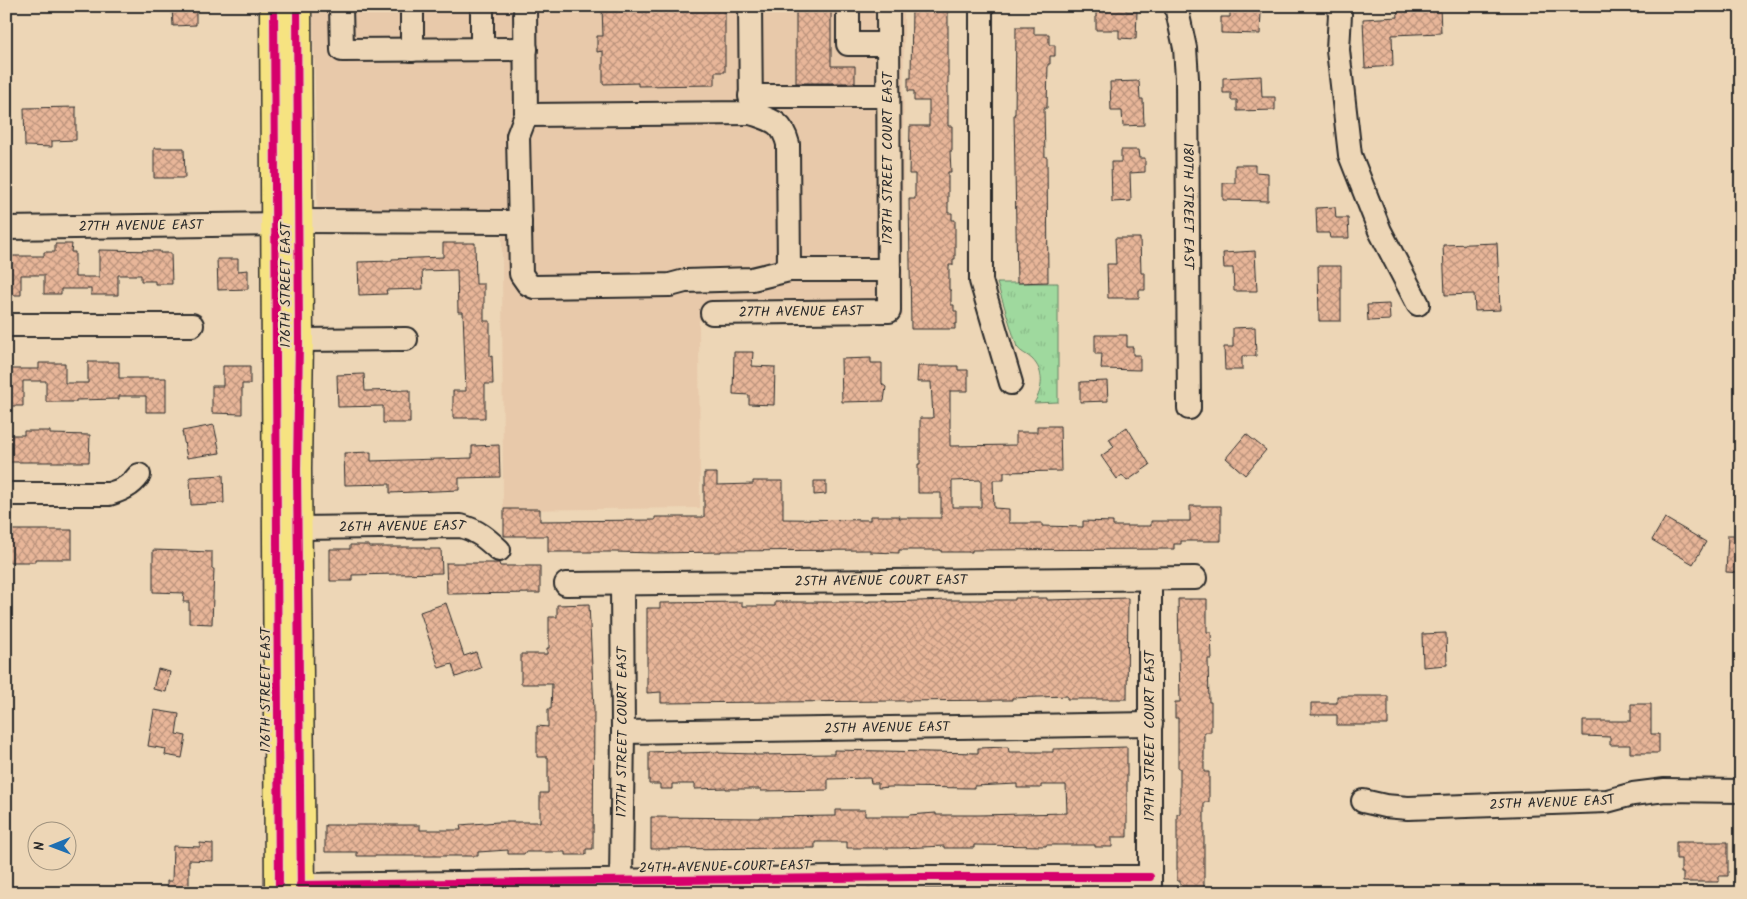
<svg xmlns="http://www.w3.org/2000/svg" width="1747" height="899" font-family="Kalam,sans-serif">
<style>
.built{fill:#e8c9aa}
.park{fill:url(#park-tufts);stroke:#658264}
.building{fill:url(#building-cross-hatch);stroke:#2b2b2b;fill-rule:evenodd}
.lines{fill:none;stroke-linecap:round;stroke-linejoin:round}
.minor-casing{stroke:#2b2b2b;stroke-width:26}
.major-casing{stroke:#2b2b2b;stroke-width:31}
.minor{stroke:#edd6b6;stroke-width:22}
.major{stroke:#f6e381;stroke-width:28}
.cycleway-casing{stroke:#edd6b6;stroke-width:11}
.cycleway{stroke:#d6006c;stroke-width:8}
.labels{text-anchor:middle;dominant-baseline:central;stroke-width:4.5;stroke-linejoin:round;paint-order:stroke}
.street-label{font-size:14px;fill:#2b2b2b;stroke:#edd6b6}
</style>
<defs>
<pattern id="park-tufts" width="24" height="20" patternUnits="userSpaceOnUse" patternTransform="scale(1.25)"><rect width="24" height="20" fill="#9fd99e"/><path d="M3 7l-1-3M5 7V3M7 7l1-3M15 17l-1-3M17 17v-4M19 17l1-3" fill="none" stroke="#89ba88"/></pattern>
<pattern id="building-cross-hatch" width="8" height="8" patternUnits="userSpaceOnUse" patternTransform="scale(1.25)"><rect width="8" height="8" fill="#e8b699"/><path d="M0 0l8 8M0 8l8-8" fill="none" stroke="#bc947d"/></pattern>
</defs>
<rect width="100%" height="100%" fill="#edd6b6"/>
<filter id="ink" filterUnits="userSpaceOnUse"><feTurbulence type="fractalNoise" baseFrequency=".02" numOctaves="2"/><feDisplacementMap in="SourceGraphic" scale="10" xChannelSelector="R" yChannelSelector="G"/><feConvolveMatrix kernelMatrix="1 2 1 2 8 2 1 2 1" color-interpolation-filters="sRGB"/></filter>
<g filter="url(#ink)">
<path class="built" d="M313,6h591l-1,311 -204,3 1,188 -197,2 -1,-277 -184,-1z"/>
<path class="park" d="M997,283h61v119l-24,1c9,-14 11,-31 -2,-44 -5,-5 -11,-6 -15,-12z"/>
<g class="building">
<path d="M172,6h24v19l-23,1z"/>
<path d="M602,6l123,1v65h-10v13l-77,1v-3l-35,1v-33l-6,1v-16h6z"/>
<path d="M796,6h35v60h24v17h-59z"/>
<path d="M912,6h36v120h4v25h-2l1,21h-3v41h4v7h3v39h-2v6h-4v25h2v15h3v6h3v13h-2v5h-44l-2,-130h6v-25h-6l1,-48h19v-25h-15v-10h-6v-13h3z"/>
<path d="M1096,6h30v5h11l-1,28 -17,-1v-8h-23z"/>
<path d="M1230,6h24v5l7,1 -1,22 -39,-1v-16h9z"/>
<path d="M1397,6h43l1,27 -49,2 1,31 -28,2 -2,-49 35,-2z"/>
<path d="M1016,27h18v7h15v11h6v11h-5v8h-2l-1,44h-3l1,49h2l1,125 -31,1 -3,-169h1z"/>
<path d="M1261,76l1,21h13v13l-38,1v-11h-6v-7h-8v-15z"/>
<path d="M1139,81l1,18h3l1,26 -21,1 -1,-15h-11l-1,-29z"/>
<path d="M76,107v33l-24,1v6l-27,-1 -1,-38z"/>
<path d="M154,148h30l1,30h-31z"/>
<path d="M1121,150h17l1,8h6v14l-15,1 1,28 -19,1 -1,-40h10z"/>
<path d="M1235,165h20v7l13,1v28l-45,-1v-17h12z"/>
<path d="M1335,207l1,11h12l1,20h-19l-1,-5h-12l-1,-25z"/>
<path d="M1115,238h25l1,35h4v17h-6v8h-31l-1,-34h9z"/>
<path d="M443,243h32l1,41h8v37h6v36l2,-1 1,28h-8v34h-32v-27h13l-3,-79h-5l-1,-42 -35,1 1,18 -37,1 1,4 -28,1 -1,-33 34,-1v-2l51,-2z"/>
<path d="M1497,243l3,67 -25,1 -1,-17 -29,1 -2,-50z"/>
<path d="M55,244h17l-1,8h4v25h24v-27l61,1v2h11l1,31h-17v-3h-14v-6h-23v20h-27v-6h-30v5h-17v-19h-23v20h-15v-39h38v-4h11z"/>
<path d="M1255,251l2,40h-23l-1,-23h-9l-1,-15z"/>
<path d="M217,259h21v12l10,-1v19l-30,1z"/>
<path d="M1318,266h23v55h-22z"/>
<path d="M1389,304l1,16 -22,1 -1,-16z"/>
<path d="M1255,327l1,29h-14v14h-17l-1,-23h9v-19z"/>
<path d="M1095,335h32v12h6v8h7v15l-39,-1 1,-15h-7z"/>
<path d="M734,352h19l-1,14 23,1 -1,38 -25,-1v-9l-16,-1z"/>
<path d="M871,358v5h11v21l4,3 -2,14 -42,1 -1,-43z"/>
<path d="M88,362h31v16h47v34h-20v-16h-27v3l-43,1v2h-30v-21h-23v25h-17v-37h33v-6h26v20h23z"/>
<path d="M223,366h27v18h-8v30l-30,-1v-27h11z"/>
<path d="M918,366h40v4h10v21h-18v55l66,-1v-13h21v-6h23l1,45 -57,1v8h-11l1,28 15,1v14h33v3l41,1v-6l30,1v4h38v-5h39v-15h31v35h-40v3h-7v5l-202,1v2h-31v-2h-42v3l-29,-1v-2l-149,1v1l-66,1 -40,-1h-67v-16h-44v-27h36v12l115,-1v-3h49v-44h13v12l36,-1v-3h30v38l87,1v-4h30l-1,2h42v-25h-23v-29h2v-46h13l-2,-36h-14zM981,480v27h-29v-26z"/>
<path d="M364,374l1,17 45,-1v33h-27v-17l-45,1 -1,-32z"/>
<path d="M1107,381l1,20 -28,1v-20z"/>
<path d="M214,425l6,28 -33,5 -5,-27z"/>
<path d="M1127,427l23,38 -23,16 -5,-6 -5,4 -16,-23 13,-9 -5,-8z"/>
<path d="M24,431h26v3l40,1 -1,27h-83v-27h18z"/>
<path d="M1246,434l20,16 -21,25 -19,-17z"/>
<path d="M499,445l1,32 -41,1v12l-69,3v-9l-45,1 -1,-32 27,-1v9l101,-3v-12z"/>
<path d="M223,475l1,28 -33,2 -1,-28z"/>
<path d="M814,481h12v13l-12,1z"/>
<path d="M1665,518l41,24 -13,22 -41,-24z"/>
<path d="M7,530h65v29h-37v3h-28z"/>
<path d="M1728,535h13v38l-15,-1z"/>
<path d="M350,545h19v2h55v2h17l1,24 -90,2v6h-22v-32h20z"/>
<path d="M153,550l59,2v17h2l-2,55 -23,-1v-21h-6l1,-9 -31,-1z"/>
<path d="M446,563h53l1,3h40v27l-93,1z"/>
<path d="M1015,598h32v2l81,-2 -1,101h-60v-3l-55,2v2l-351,3v-11l-14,1v-85h13v-5l82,-1v4h33v-4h94v-1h18v1l61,-2h67z"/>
<path d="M1178,599h29v33h4l1,27h-4l1,43h2v30h-7v40h5v30h-5v91h-24v-12h-3v-67h3v-46h-2v-50h-3v-16h5z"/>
<path d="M446,603l18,53 12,-4 5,16 -25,9 -4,-13 -13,4 -19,-56z"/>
<path d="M589,604l5,105 -1,140h-7v6h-21v-3h-40v2h-17v-4l-30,2v4h-121v-4h-32v-27h95v5h41l-1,-5 38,-3h42v-29h8v-36h-11v-31l11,1v-18h3l1,-25h-31v-30h26v-6h2v-31h8v-12z"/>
<path d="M1446,633l1,32 -24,2 -1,-33z"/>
<path d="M158,669l12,3 -4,20 -13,-3z"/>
<path d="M1337,696h51v29h-51v-10h-26v-12h26z"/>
<path d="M1631,704h20v30h8v19h-29v-8h-20v-8l-27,-1v-15h48z"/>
<path d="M154,710l25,4 -3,20 10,2 -4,22 -17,-3 1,-6 -18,-3z"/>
<path d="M1008,747l1,5h44v-3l74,-2v90h-15v10h-17v-2h-49v1l-72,-1v3h-30v-2l-43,2h-54v-6h-32v6l-164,1v-32l109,1v-1l76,-1v-6h29v6h44v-1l27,-2v2h43l88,-2 -1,-28h-25v3h-24v-4l-43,2v2l-84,-1 -12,1v-5h-7l-1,-5 -42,1v11l-67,1v-2h-35v-1l-31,1v-5h-23v5h-12v-5h-11v-32l31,-1v2l39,-1v1l36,1v1l79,-1v-4l144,3v-5z"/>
<path d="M1676,842h52v34h-9v6h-36v-9h-2v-14h-5z"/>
<path d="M200,843l13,1v17l-24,-1v33h-22v-12h5l1,-35 27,1z"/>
</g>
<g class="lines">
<defs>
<g id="minor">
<path d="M341,6l1,44 184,-1"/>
<path d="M412,6v44"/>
<path d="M482,6v43"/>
<path d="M525,6l1,109 -8,21 3,138 7,10 6,3 136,-2 15,-4 67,-2 37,-9h100"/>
<path d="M848,6v38h40"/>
<path d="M981,6v275l30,102"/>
<path id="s1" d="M1176,6l9,42 2,30 2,330"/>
<path d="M1338,6l2,8 -2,36 12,105 30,76 38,73"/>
<path d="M750,96h138"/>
<path d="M751,113c20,7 31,8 37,31l1,126"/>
<path d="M526,115l225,-2 -1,-107"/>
<path d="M299,221l221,1"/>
<path id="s2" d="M6,228l270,-4"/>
<path id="s3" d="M712,313l177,-2 -1,-305"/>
<path d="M6,325h186"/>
<path d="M299,340l107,-1"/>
<path d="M6,494h103c13,-4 22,-8 30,-19"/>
<path id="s4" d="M297,528l164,-2c16,4 26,13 38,24"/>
<path id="s5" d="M566,584l629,-6"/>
<path id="s6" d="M623,732l528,-8"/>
<path id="s7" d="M1363,801l22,5 23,2 199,-7 26,-7 32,-4 76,1"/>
<path id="s8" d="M621,880l2,-148 -1,-148"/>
<path d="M300,885l611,-8h239"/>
<path d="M1150,892v-313"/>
</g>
<g id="major">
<path d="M274,6l5,887"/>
<path d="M297,6l2,334 -2,129 4,424"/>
</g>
</defs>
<use href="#minor" class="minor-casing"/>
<use href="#major" class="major-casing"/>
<use href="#minor" class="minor"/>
<use href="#major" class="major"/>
<defs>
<g id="cycleway">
<path d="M274,6l5,887"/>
<path d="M297,6l2,334 -2,129 4,424"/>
<path d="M300,885l611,-8h239"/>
</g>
</defs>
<use href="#cycleway" class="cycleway-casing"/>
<use href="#cycleway" class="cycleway"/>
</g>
</g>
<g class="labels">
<g class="street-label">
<text transform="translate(888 158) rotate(-90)">178TH STREET COURT EAST</text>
<text stroke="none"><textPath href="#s1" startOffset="201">180TH STREET EAST</textPath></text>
<text stroke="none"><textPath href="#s2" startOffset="135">27TH AVENUE EAST</textPath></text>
<text transform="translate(286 285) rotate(-90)">176TH STREET EAST</text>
<text stroke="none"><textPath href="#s3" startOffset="89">27TH AVENUE EAST</textPath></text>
<text stroke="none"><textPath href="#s4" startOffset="105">26TH AVENUE EAST</textPath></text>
<text stroke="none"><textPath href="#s5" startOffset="315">25TH AVENUE COURT EAST</textPath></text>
<text transform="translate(266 690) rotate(-90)">176TH STREET EAST</text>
<text stroke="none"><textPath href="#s6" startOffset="264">25TH AVENUE EAST</textPath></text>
<text stroke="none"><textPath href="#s8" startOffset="148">177TH STREET COURT EAST</textPath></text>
<text transform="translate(1150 736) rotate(-90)">179TH STREET COURT EAST</text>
<text stroke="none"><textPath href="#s7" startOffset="190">25TH AVENUE EAST</textPath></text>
<text transform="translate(725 867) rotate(-1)">24TH AVENUE COURT EAST</text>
</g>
</g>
<rect width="1747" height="899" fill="none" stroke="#edd6b6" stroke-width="25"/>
<rect x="12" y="12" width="1722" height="874" fill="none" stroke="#2b2b2b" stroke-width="2" filter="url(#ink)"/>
<g transform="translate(52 846) rotate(269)"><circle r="24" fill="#edd6b6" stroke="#9f927e"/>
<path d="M0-4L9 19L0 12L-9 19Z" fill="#1f6fb2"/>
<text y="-8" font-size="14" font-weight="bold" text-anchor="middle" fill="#2b2b2b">N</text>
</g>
</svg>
